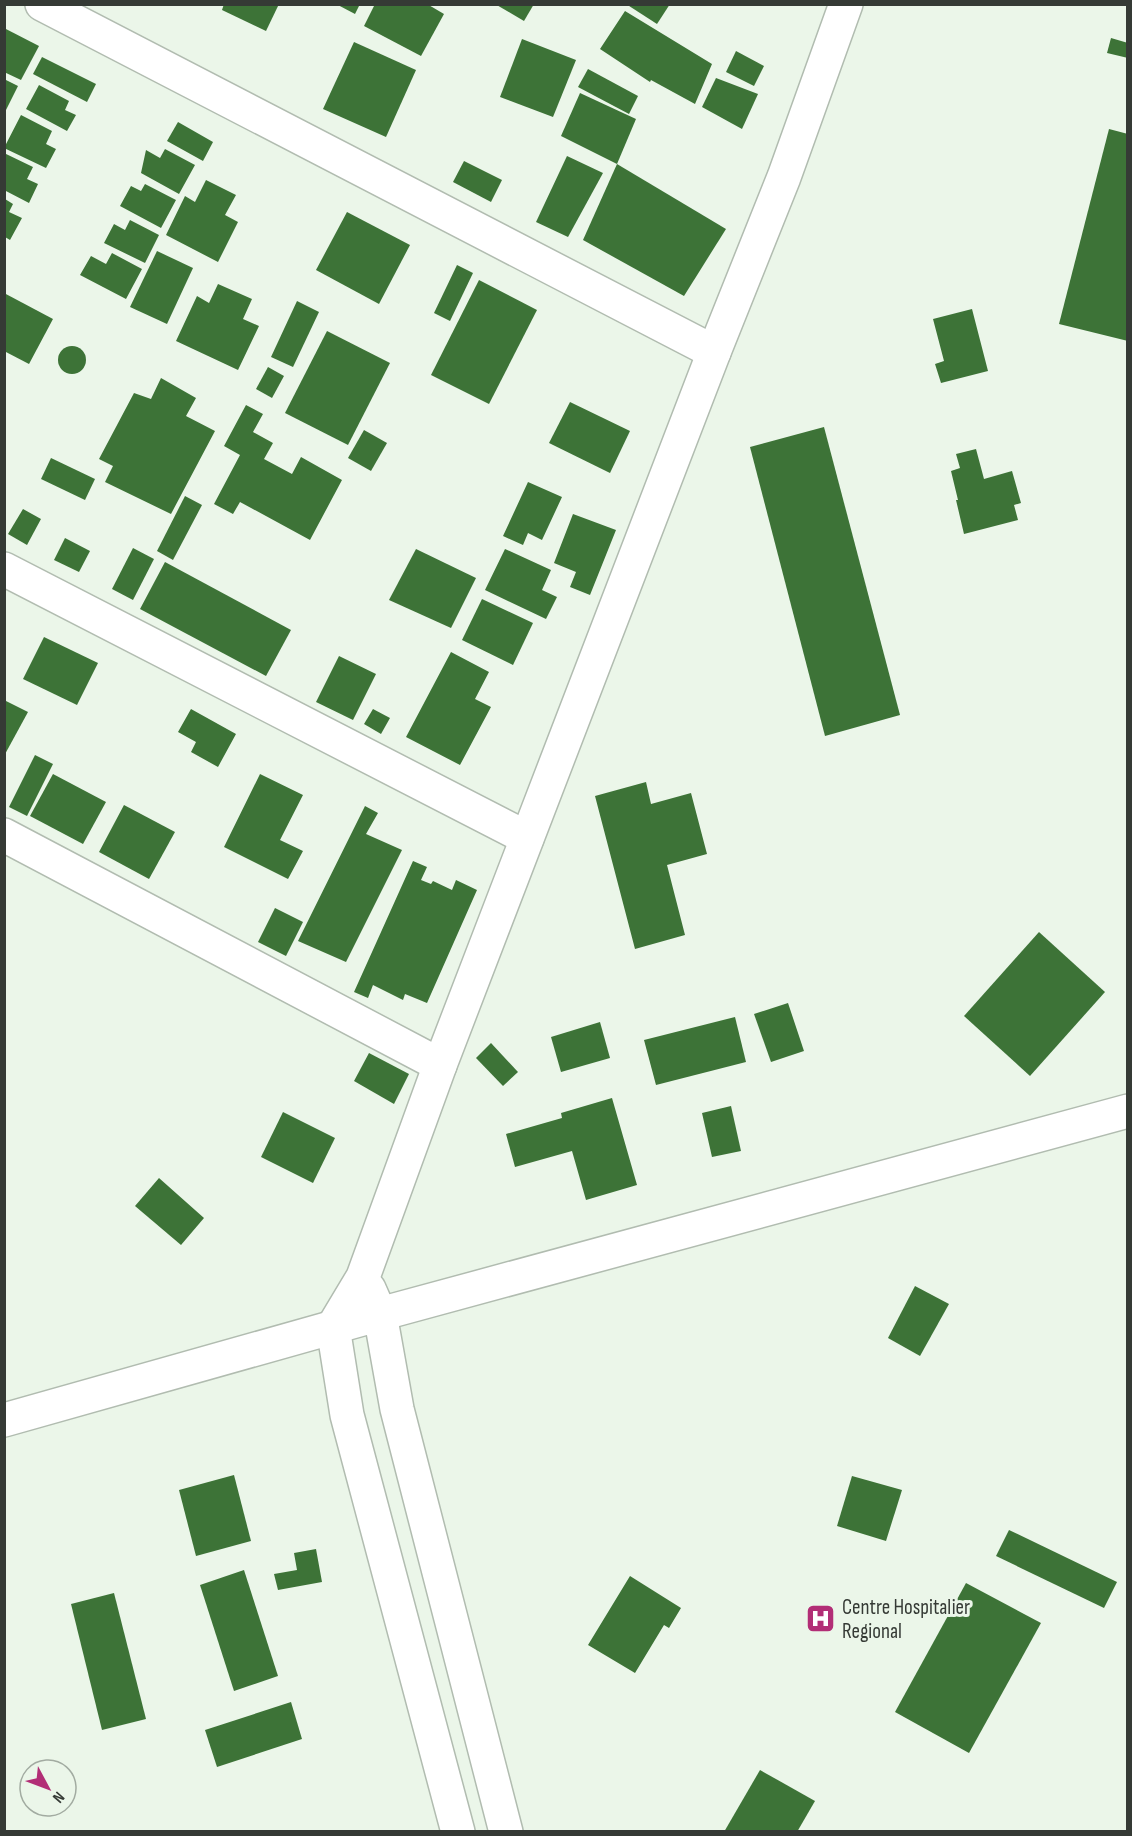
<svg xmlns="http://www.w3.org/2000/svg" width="1132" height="1836" font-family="'Sofia Sans Condensed',sans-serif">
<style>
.building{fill:#3d7337}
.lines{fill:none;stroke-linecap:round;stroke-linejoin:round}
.minor-casing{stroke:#b1bcb0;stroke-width:36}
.tertiary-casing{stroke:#b1bcb0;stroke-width:36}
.minor{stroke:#fff;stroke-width:33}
.tertiary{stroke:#fff;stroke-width:33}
.labels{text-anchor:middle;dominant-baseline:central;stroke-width:6;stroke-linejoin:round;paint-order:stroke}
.poi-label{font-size:21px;fill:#353a35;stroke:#ebf6e9;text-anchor:start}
</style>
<rect width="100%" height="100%" fill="#ebf6e9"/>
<g class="building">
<path d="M224,4h55l-13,27 -44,-21z"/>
<path d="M336,4h24l-5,10z"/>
<path d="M375,4h52l17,10 -23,42 -57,-30z"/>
<path d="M495,4h39l-10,17z"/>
<path d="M626,4h44l-13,20z"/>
<path d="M625,11l87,53 -17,40 -44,-24 -1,2 -50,-33z"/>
<path d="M4,28l35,18 -18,34 -17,-8z"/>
<path d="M1111,38l17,5v15l-21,-5z"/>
<path d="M522,39l54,21 -23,57 -53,-20z"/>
<path d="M354,42l62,28 -30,67 -63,-28z"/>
<path d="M736,51l28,15 -10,20 -28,-14z"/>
<path d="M42,57l54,27 -9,18 -54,-28z"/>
<path d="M588,69l50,27 -9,18 -51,-27z"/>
<path d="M716,78l42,16 -16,35 -40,-22z"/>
<path d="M4,79l14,7 -14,28z"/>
<path d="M39,85l30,16 -4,9 11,5 -9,16 -41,-22z"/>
<path d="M580,93l56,26 -19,45 -56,-28z"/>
<path d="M21,115l31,16 -6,13 10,5 -10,19 -42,-20z"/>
<path d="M178,122l35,20 -10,19 -36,-20z"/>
<path d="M1109,129l19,5v207l-69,-17z"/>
<path d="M165,149l30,16 -16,29 -38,-21 5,-23 14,8z"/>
<path d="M4,153l29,14 -6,12 11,5 -9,19 -25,-13z"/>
<path d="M567,156l36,17 -35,64 -32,-15z"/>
<path d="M464,161l38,19 -11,22 -38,-20z"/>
<path d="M617,164l109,65 -42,67 -101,-56z"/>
<path d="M206,180l30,15 -11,20 13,7 -20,40 -52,-27 19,-39 10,6z"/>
<path d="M145,184l31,16 -15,28 -41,-22 11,-20 10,5z"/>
<path d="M5,199l8,5 -4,8 13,6 -12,22 -5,-3z"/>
<path d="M347,212l63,33 -31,59 -63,-34z"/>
<path d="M130,220l29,15 -14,28 -41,-20 10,-19 11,6z"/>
<path d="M157,251l36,17 -26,56 -37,-17z"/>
<path d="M112,253l30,16 -16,30 -46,-24 11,-19 15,8z"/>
<path d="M457,265l16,8 -23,48 -16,-8z"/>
<path d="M479,280l58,30 -48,94 -58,-29z"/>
<path d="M218,284l34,15 -9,20 16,7 -21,44 -62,-29 21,-45 12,7z"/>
<path d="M4,293l49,26 -24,45 -25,-13z"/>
<path d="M297,301l22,11 -26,55 -22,-10z"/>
<path d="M972,309l16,62 -47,12 -6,-19 9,-3 -11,-42z"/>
<path d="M327,331l63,32 -42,82 -63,-32z"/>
<circle cx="72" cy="360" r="14"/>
<path d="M268,367l16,9 -12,22 -16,-9z"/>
<path d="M161,378l35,20 -10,18 29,15 -44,83 -66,-32 8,-16 -14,-7 35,-66 17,6z"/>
<path d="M570,402l60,29 -20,42 -61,-30z"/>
<path d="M246,405l17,9 -10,18 20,11 -9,16 28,15 9,-17 41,23 -32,60 -70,-38 -7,12 -19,-10 26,-49 -16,-9z"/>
<path d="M824,427l76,288 -75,21 -75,-289z"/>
<path d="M364,430l23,13 -16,28 -23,-13z"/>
<path d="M976,449l8,30 28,-8 9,32 -7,2 4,15 -54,14 -8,-34h2l-7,-29 9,-3 -4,-14z"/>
<path d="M51,458l44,21 -10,21 -44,-21z"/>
<path d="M528,482l34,15 -20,43 -14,-7 -5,12 -20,-9z"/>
<path d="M185,496l17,9 -29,55 -16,-9z"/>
<path d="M23,509l18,10 -14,26 -19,-11z"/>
<path d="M573,514l43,16 -26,65 -20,-8 6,-15 -22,-9z"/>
<path d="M65,538l25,13 -11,21 -25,-12z"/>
<path d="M133,548l21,11 -21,41 -21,-11z"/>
<path d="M416,549l60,29 -25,50 -62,-28z"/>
<path d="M505,549l46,21 -9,20 15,7 -11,22 -61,-29z"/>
<path d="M165,562l126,68 -25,46 -126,-67z"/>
<path d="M482,599l51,24 -20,42 -51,-25z"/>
<path d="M44,637l54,26 -21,42 -54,-26z"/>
<path d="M451,652l38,20 -14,27 16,8 -31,58 -54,-28z"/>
<path d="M339,656l37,18 -23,46 -37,-18z"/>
<path d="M4,700l24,12 -24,44z"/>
<path d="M191,709l45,25 -18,33 -27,-15 5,-10 -18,-10z"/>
<path d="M373,709l17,9 -9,16 -17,-10z"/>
<path d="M35,755l18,9 -26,52 -18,-9z"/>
<path d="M53,774l53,28 -23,42 -53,-28z"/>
<path d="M260,774l43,21 -23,45 23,11 -15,28 -64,-32z"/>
<path d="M646,782l5,22 40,-11 16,61 -40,11 18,70 -50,14 -40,-153z"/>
<path d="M124,805l51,27 -26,47 -50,-27z"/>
<path d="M365,806l13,7 -12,21 36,16 -56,112 -48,-21z"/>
<path d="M413,861l14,6 -6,13 10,4 2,-3 19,9 4,-10 21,10 -50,113 -22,-9 -2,6 -30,-15 -5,13 -14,-6z"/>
<path d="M275,908l28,14 -17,34 -28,-14z"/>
<path d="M1039,932l66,60 -75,84 -66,-60z"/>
<path d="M788,1003l16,48 -33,11 -17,-48z"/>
<path d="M735,1017l11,45 -90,23 -12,-45z"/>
<path d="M600,1022l10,36 -49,14 -10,-35z"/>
<path d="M491,1043l27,29 -15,14 -27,-28z"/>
<path d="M369,1053l40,21 -15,30 -40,-23z"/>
<path d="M612,1098l25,87 -51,15 -14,-49 -57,16 -9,-33 56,-16 -1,-5z"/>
<path d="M731,1106l10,45 -29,6 -10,-44z"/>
<path d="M283,1112l52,26 -22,45 -52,-26z"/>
<path d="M159,1178l45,40 -23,27 -46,-39z"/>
<path d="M915,1286l34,18 -29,52 -32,-18z"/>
<path d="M234,1475l17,66 -55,15 -17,-66z"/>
<path d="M852,1476l50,14 -16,51 -49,-15z"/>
<path d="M1009,1530l108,52 -13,26 -108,-52z"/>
<path d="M316,1549l6,33 -44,8 -4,-16 23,-4 -3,-17z"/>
<path d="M244,1570l34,106 -44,15 -34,-106z"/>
<path d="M630,1576l51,32 -12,20 -5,-3 -29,48 -47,-28z"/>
<path d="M966,1583l75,40 -72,130 -74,-41z"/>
<path d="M114,1593l32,126 -44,11 -31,-126z"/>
<path d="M291,1702l11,37 -85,28 -12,-37z"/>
<path d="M760,1770l55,31 -18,31h-73z"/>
</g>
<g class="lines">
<defs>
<g id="minor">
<path d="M42,4l672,348"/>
<path d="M4,569l523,269"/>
<path d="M4,835l436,230"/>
<path d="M369,1289l11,25 17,95 109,423"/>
<path d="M458,1832l-111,-417 -14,-88 30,-50 77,-212 274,-713 70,-175 62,-173"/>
</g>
<path id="tertiary" d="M4,1420l376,-106 748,-203"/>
</defs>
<use href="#minor" class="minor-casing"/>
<use href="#tertiary" class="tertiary-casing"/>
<use href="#minor" class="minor"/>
<use href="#tertiary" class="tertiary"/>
</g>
<defs>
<symbol id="hospital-square" viewBox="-11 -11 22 22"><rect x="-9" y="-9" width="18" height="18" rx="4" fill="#b22e76" stroke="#ebf6e9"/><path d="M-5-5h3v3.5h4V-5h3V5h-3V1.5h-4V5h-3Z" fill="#fff"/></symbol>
</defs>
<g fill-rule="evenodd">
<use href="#hospital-square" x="804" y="1602" width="33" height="33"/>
</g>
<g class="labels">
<g class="poi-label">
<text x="842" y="1607">Centre Hospitalier<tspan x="842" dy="24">Regional</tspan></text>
</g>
</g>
<rect width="1132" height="1836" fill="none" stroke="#353a35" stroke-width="12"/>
<g transform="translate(48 1788) rotate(131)"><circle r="28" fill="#ebf6e9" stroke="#a2aba1" stroke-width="1.5"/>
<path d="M0-4.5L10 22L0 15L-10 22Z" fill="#b22e76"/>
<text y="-9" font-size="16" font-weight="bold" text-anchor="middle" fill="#353a35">N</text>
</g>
</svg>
